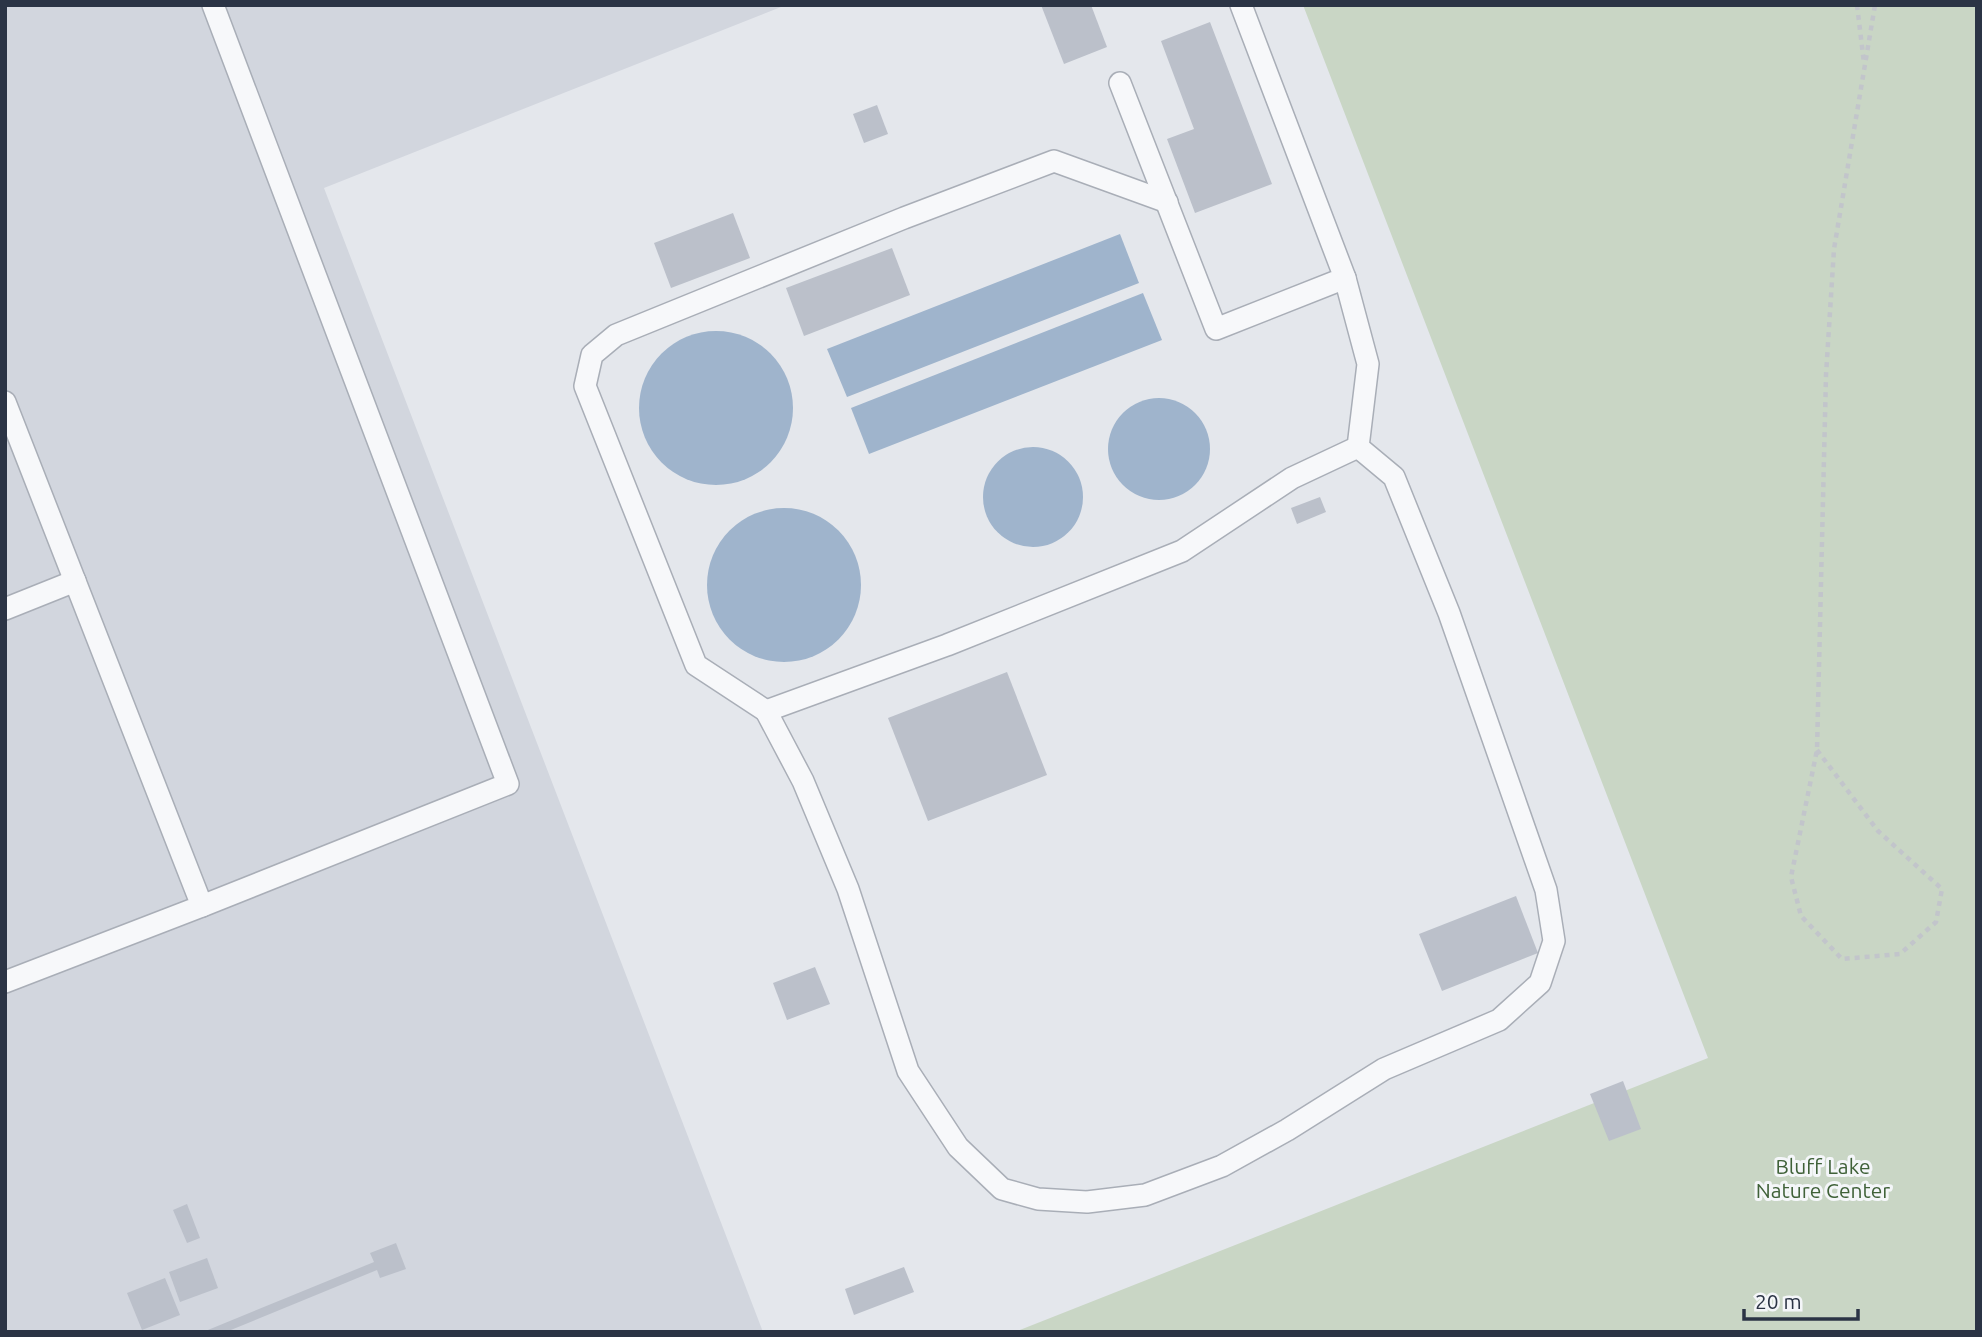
<svg xmlns="http://www.w3.org/2000/svg" width="1982" height="1337" font-family="Ubuntu,sans-serif">
<style>
.built{fill:#d2d6de}
.green{fill:#c9d6c5}
.water{fill:#9fb4cc}
.building{fill:#bbc0ca}
.lines{fill:none;stroke-linecap:round;stroke-linejoin:round}
.lane-casing{stroke:#a9aeb7;stroke-width:24}
.path{stroke:#c2c5cb;stroke-width:4.5;stroke-dasharray:5 5;stroke-linecap:butt}
.lane{stroke:#f7f8fa;stroke-width:21}
.labels{text-anchor:middle;dominant-baseline:central;stroke-width:6;stroke-linejoin:round;paint-order:stroke}
.park-label{font-size:21px;fill:#3f6138;stroke:#f4f6f9}
</style>
<rect width="100%" height="100%" fill="#e4e7ec"/>
<path class="built" d="M5,5h781l-462,183 439,1144h-758z"/>
<path class="green" d="M1303,5h674v1327h-962l693,-274z"/>
<g class="water">
<path d="M1120,234l19,49 -292,114 -20,-48z"/>
<path d="M1143,293l19,47 -293,114 -18,-46z"/>
<circle cx="716" cy="408" r="77"/>
<circle cx="1159" cy="449" r="51"/>
<circle cx="1033" cy="497" r="50"/>
<circle cx="784" cy="585" r="77"/>
</g>
<g class="building">
<path d="M1041,5h50l16,42 -43,17z"/>
<path d="M1210,22l62,162 -77,29 -28,-74 27,-10 -33,-88z"/>
<path d="M877,105l11,29 -24,9 -11,-29z"/>
<path d="M733,213l17,45 -79,30 -17,-45z"/>
<path d="M892,248l18,47 -106,41 -18,-48z"/>
<path d="M1320,497l6,15 -29,12 -6,-16z"/>
<path d="M1007,672l40,103 -119,46 -40,-103z"/>
<path d="M1516,896l22,57 -96,38 -23,-57z"/>
<path d="M815,967l15,37 -43,16 -14,-37z"/>
<path d="M1623,1081l18,48 -32,12 -19,-47z"/>
<path d="M187,1204l13,34 -13,5 -14,-33z"/>
<path d="M396,1243l10,26 -26,9 -3,-8 -151,62h-23l171,-70 -4,-9z"/>
<path d="M207,1258l11,30 -38,14 -11,-30z"/>
<path d="M904,1267l10,25 -60,23 -9,-26z"/>
<path d="M165,1278l15,37 -38,15 -15,-37z"/>
</g>
<g class="lines">
<defs>
<g id="lane">
<path d="M1120,83l96,246 129,-51 -104,-273"/>
<path d="M1345,278l23,86 -10,83 -66,31 -110,73 -235,94 -181,66 37,70 45,108 60,182 50,76 44,42 36,10 49,3 58,-7 77,-29 65,-36 97,-61 115,-49 41,-37 14,-42 -8,-51 -97,-277 -55,-136 -36,-30"/>
<path d="M5,402l197,504 -197,76"/>
<path d="M5,609l70,-28"/>
<path d="M766,711l-70,-46 -111,-279 7,-31 24,-20 288,-117 150,-57 113,41"/>
<path d="M202,906l306,-122 -295,-779"/>
</g>
</defs>
<use href="#lane" class="lane-casing"/>
<g class="path">
<path d="M1857,5l7,58"/>
<path d="M1817,750l61,81 64,58 -6,33 -36,32 -58,5 -41,-43 -10,-39 26,-127 9,-375 8,-126 41,-244"/>
</g>
<use href="#lane" class="lane"/>
</g>
<g class="labels">
<g class="park-label">
<text x="1823" y="1166">Bluff Lake<tspan x="1823" dy="24">Nature Center</tspan></text>
</g>
</g>
<rect width="1982" height="1337" fill="none" stroke="#2b3445" stroke-width="14"/>
<path d="M1744 1309v10h114v-10" fill="none" stroke="#2b3445" stroke-width="3.5"/>
<text x="1755" y="1309" font-size="21" fill="#2b3445" stroke="#f4f6f9" stroke-width="5" paint-order="stroke">20 m</text>
</svg>
